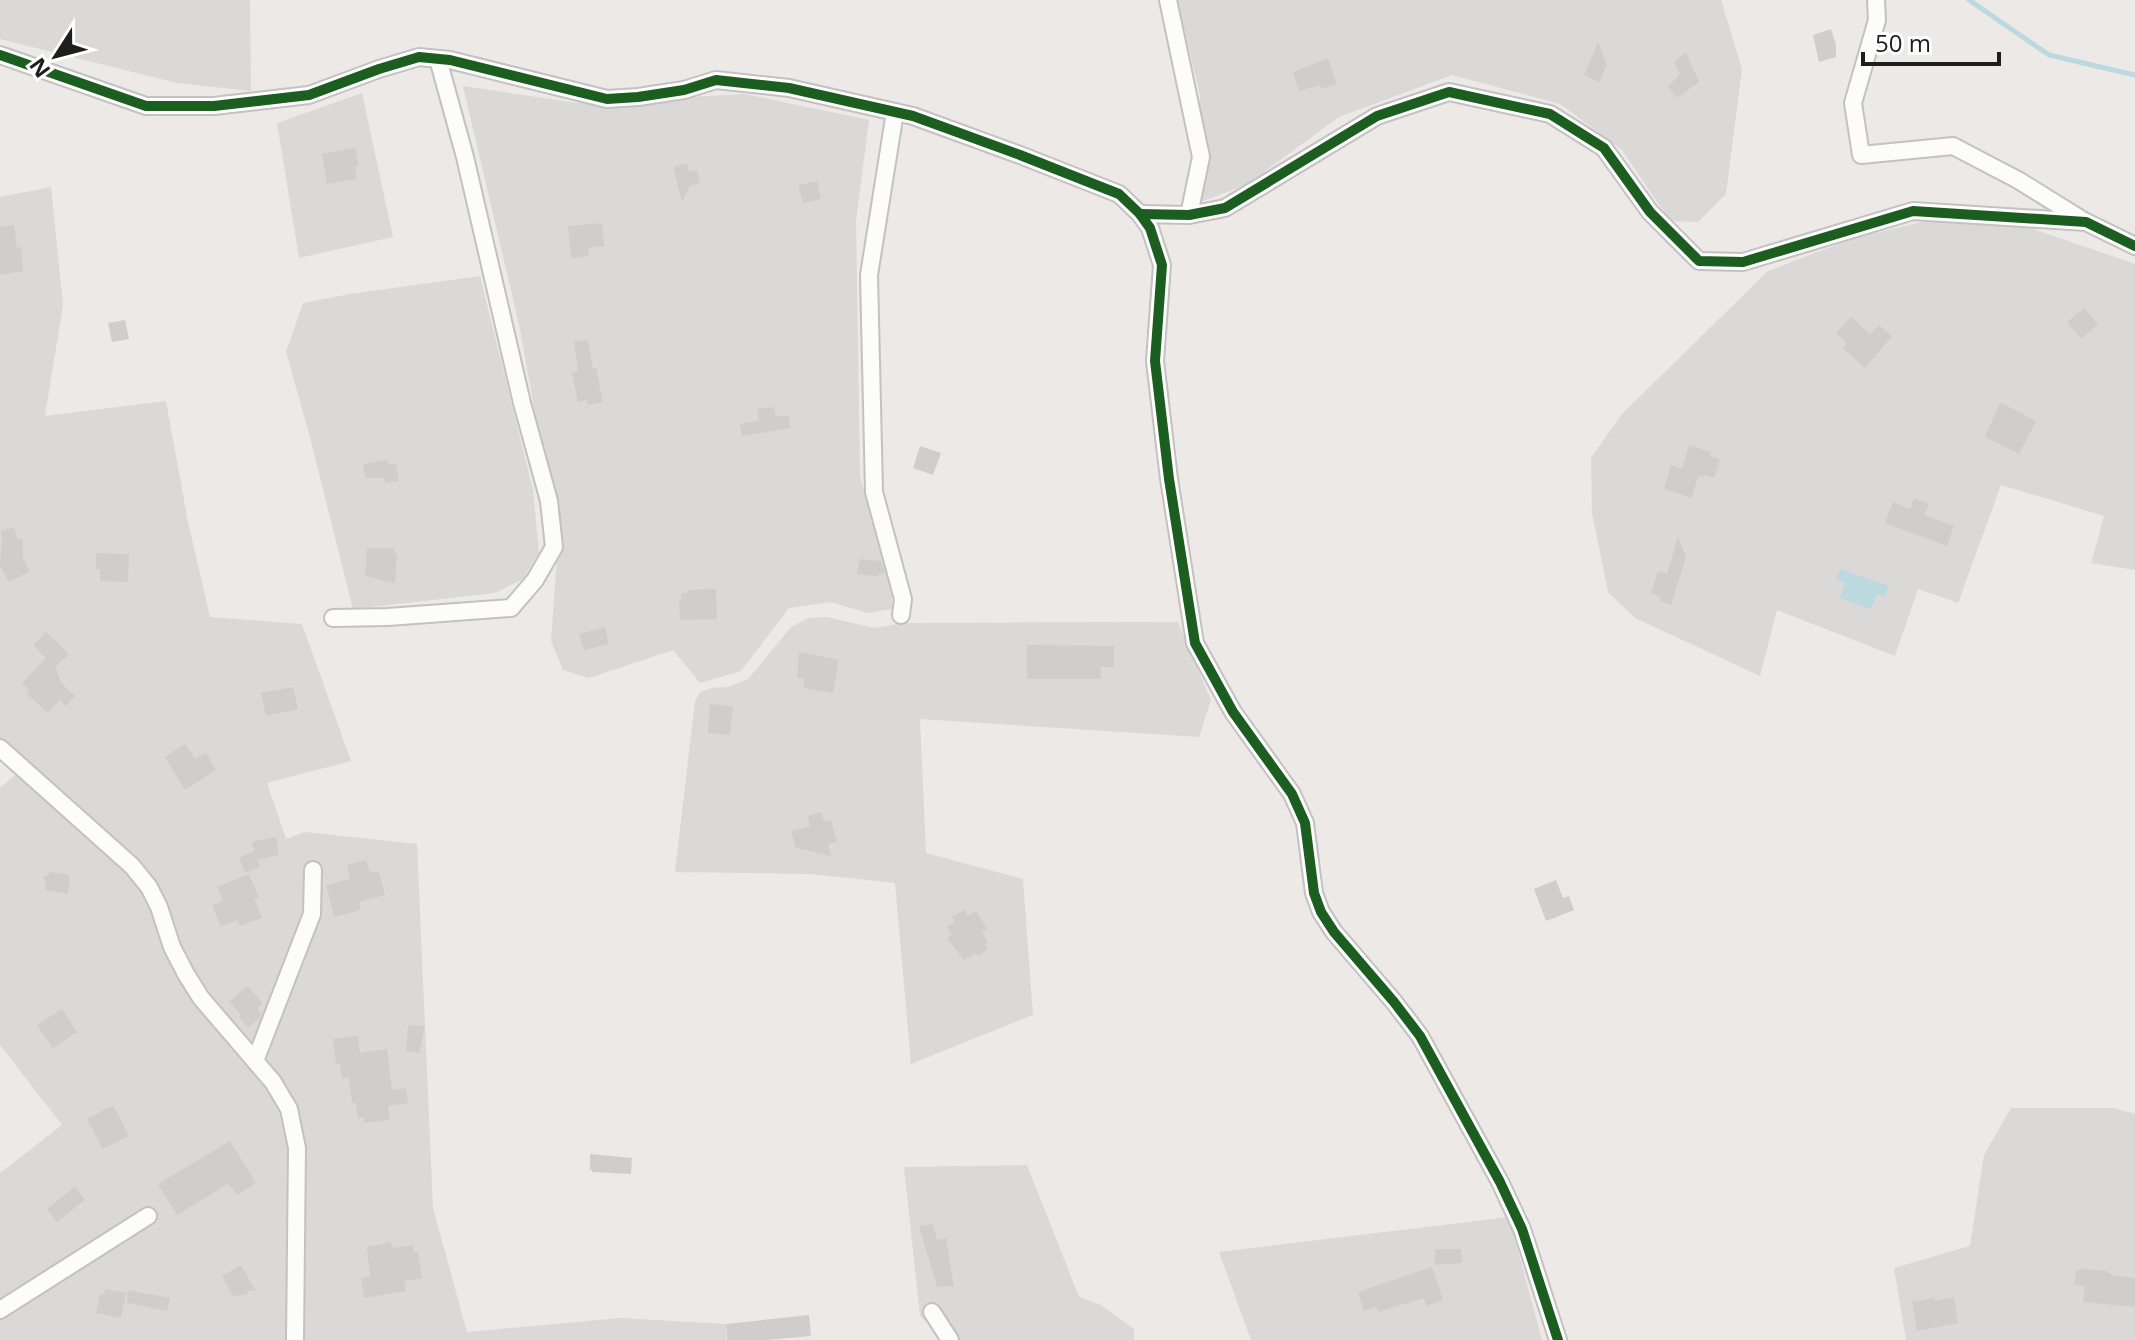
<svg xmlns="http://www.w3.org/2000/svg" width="2135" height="1340" font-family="'Open Sans',sans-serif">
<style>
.residential{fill:#dbd9d8}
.water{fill:#bbd9de}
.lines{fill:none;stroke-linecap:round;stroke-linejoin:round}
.stream{stroke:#bbd9de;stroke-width:5}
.building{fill:#d0cecc}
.minor-casing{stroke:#c3c2c1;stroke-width:20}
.minor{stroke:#fcfcfb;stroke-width:16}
.cycleway-casing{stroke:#fff;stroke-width:15}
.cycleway{stroke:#1b5e20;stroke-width:10}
</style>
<rect width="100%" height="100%" fill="#ece9e6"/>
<g class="residential">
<path d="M0,0h250l1,91 -74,-8 -177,-44z"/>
<path d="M1177,0h544l21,69 -16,125 -28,28 -28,-1 -48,-71 -62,-46 -108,-29 -113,42 -93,68 -46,17v-107z"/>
<path d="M463,86l114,17 168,-9 124,26 -13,101 4,256 32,101v31l-25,4 -36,-11 -42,6 -48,63 -41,12 -27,-33 -84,28 -26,-8 -12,-29 7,-99 -38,-213z"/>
<path d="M362,93l31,144 -94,21 -22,-135z"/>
<path d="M51,187l12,118 -18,111 121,-15 22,121 22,95 92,7 49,137 -84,22 19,56 19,-7 112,12 16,364 34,124 153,-14 106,6v16h-726v-167l62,-48 -62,-80v-257l20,-17 -20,-29v-545z"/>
<path d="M1947,216l69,7 119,41v306l-44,-7 13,-47 -103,-31 -43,118 -40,-14 -23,67 -118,-46 -17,66 -125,-58 -27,-26 -16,-79 -1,-55 31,-44 146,-143 86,-33z"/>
<path d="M480,276l53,214 6,63 -16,26 -28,14 -142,16 -44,-175 -23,-82 17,-49 47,-9z"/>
<path d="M827,617l47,11 30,-5 274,-1 33,78 -12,37 -279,-18 6,134 97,26 10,136 -122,49 -16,-181 -85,-9 -135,-2 20,-171 5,-9 12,-4 16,-1 20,-8 43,-52 18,-9z"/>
<path d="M2011,1108h102l22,6v226h-229l-12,-72 76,-22 14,-91z"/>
<path d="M1027,1165l52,132 22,8 33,24v11h-188l-26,-24 -16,-149z"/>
<path d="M1509,1217l33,123h-291l-32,-88z"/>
</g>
<path class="water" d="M1840,569l49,17 -4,10 -8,-2 -6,15 -31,-11 5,-15 -9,-4z"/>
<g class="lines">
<path class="stream" d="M1969,0l80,55 86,20"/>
</g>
<g class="building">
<path d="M1831,29l5,16v12l-17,5 -6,-27z"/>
<path d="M1598,42l9,23 -8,17 -15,-7z"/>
<path d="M1686,53l13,29 -22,16 -9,-11 12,-13 -6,-12z"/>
<path d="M1328,58l9,26 -16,5 -1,-4 -21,6 -6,-19z"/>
<path d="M355,148l4,18 -4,1 2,12 -30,5 -5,-30z"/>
<path d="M687,163l2,9 8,-2 3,13 -10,3 -8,16 -9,-35z"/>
<path d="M817,181l4,18 -18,4 -5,-18z"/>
<path d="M602,223l2,23 -16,2 1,8 -18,2 -3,-32z"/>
<path d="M14,225l3,23 4,-1 2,24 -23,4v-48z"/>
<path d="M2084,308l14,16 -17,15 -14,-17z"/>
<path d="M1851,317l19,17 9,-9 13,11 -27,32 -22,-20 4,-5 -11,-10z"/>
<path d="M125,320l4,19 -17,3 -4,-19z"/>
<path d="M588,340l5,28h3l7,34 -15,3 -1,-5 -9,2 -6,-30 6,-1 -4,-29z"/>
<path d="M2000,402l36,19 -17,33 -34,-17z"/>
<path d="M774,407l2,10 12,-2 3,13 -49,8 -2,-12 19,-4 -2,-11z"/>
<path d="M1689,445l22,7 -1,4 10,3 -6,19 -10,-3v2l-6,-1 -6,22 -28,-9 7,-24 11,4z"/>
<path d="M920,446l21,7 -8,22 -20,-7z"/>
<path d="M388,460l1,4 7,-1 3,18 -14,2 -1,-5h-19l-2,-14z"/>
<path d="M1914,498l15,6 -5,11 30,11 -7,20 -62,-23 8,-21 17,7z"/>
<path d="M14,527l3,11 6,2v18l7,13 -21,11 -9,-16 2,-28 -1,-7z"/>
<path d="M1678,536l8,21 -15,48 -11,-4 1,-4 -10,-4 7,-22 9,3z"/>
<path d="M367,548h27v5l3,1 -2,29 -30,-7z"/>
<path d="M96,553l33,1 -1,28 -28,-1v-12h-4z"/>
<path d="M860,559l21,2 4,12 -10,3 -18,-2z"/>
<path d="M716,589l1,30 -37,1 -1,-20h2v-7h6v-3z"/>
<path d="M605,627l4,17 -25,6 -5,-16z"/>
<path d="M46,632l23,22 -14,13 7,17 13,12 -9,10 -7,-6 -11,13 -22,-20 3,-3 -7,-7 24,-25 -13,-13z"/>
<path d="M1027,645l87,1v21h-13v12h-74z"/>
<path d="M799,652l40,8 -6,33 -30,-5 2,-9 -8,-1z"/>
<path d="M293,687l5,22 -32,7 -5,-23z"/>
<path d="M710,704l23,2 -3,29 -22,-2z"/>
<path d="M185,744l10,15 11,-6 10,17 -31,20 -20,-33z"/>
<path d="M821,812l3,10 7,-2 6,22 -9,2 3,12 -35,-8 -5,-17 19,-5 -2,-10z"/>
<path d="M276,837l3,18 -21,5 2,7 -15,6 -6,-15 15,-7 -2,-9z"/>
<path d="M366,860l4,13 9,-2 6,24 -26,7 2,8 -27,7 -8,-32 24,-6 -3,-14z"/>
<path d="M51,872l19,3 -2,19 -23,-4 1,-7 -3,-5z"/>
<path d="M249,874l10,24 -5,1 8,19 -22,8 -3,-6 -16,7 -9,-22 11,-4 -6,-14z"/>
<path d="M1556,880l7,18 6,-2 5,14 -28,11 -12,-32z"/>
<path d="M964,910l4,6 8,-5 11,18 -5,3 6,10 -3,2 3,5 -10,7 -2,-3 -12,7 -17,-22 5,-3 -5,-8 8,-5 -3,-5z"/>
<path d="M247,986l16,17 -6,6 4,5v2l-13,12 -9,-11 2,-2 -12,-13z"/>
<path d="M62,1009l15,23 -24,16 -16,-23z"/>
<path d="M408,1025l17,1 -6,27 -13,-2z"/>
<path d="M358,1036l2,17 27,-4 5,41 14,-2 2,15 -20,3 2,14 -26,3v-6l-6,1 -2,-15h-4l-3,-25 -7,1 -2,-16 -4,1 -3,-25z"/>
<path d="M113,1105l16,31 -26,13 -16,-30z"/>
<path d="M230,1141l26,42 -19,12 -5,-8 -2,1 -2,-4 -51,31 -19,-31z"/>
<path d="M590,1154l42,4 -1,16 -39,-2v-2h-2z"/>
<path d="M75,1187l10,13 -28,22 -10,-13z"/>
<path d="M933,1224l4,16 9,-2 8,48 -17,1 -18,-61z"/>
<path d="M391,1242l1,6 21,-3 1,7h4l4,26 -18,3 2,10 -42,7 -3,-20 9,-1 -3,-30z"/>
<path d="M1435,1249h26l1,14 -27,2z"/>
<path d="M241,1265l15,26h-9l1,3 -15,2 -11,-20z"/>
<path d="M1432,1267l11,33 -17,6 -2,-8 -46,14 -2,-5 -12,4 -6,-19z"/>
<path d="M2083,1269l24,2 5,4 23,3v29l-52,-5 2,-16 -11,-1 2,-14z"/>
<path d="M105,1289l21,4 -5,25 -25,-5 4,-19 4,1z"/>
<path d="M128,1290l42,8 -3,13 -40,-8z"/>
<path d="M1954,1297l4,26 -41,8 -5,-29 22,-4 1,3z"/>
<path d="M809,1315l2,21 -44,4h-40l-1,-16z"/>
</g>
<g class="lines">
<defs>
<g id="minor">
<path d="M1168,0l33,157 -12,58"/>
<path d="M1876,0l1,20 -24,83 8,52 92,-9 65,34 66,41"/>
<path d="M0,55l146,51h68l95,-11 70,-26 40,-12 31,3 157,39 31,-2 46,-7 32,-10 73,8 124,28 107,39 99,39 21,20 10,14 12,37 -7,96 14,118 26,164 38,69 59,82 13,29 9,70 7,19 13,20 60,70 26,34 80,146 22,47 36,111"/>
<path d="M895,112l-26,163 5,217 29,107 -2,16"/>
<path d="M1140,214l49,1 36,-7 152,-92 72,-24 101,22 54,34 46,64 49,49 44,1 170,-51 173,11 49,24"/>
<path d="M333,618l55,-1 123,-9 24,-28 19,-33 -5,-46 -27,-98 -57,-246 -27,-98"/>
<path d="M0,748l132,118 17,21 10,20 13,40 14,27 15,24 72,84 16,27 8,39 -2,192"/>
<path d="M255,1061l57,-147 1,-44"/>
<path d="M0,1310l148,-94"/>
<path d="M932,1312l18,28"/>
</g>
</defs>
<use href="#minor" class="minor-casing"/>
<use href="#minor" class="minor"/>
<defs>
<g id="cycleway">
<path d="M0,55l146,51h68l95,-11 70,-26 40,-12 31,3 157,39 31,-2 46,-7 32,-10 73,8 124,28 107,39 99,39 21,20 10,14 12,37 -7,96 14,118 26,164 38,69 59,82 13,29 9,70 7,19 13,20 60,70 26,34 80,146 22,47 36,111"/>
<path d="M1140,214l49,1 36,-7 152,-92 72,-24 101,22 54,34 46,64 49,49 44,1 170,-51 173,11 49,24"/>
</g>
</defs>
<use href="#cycleway" class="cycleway-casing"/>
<use href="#cycleway" class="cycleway"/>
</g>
<g transform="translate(56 56) rotate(234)" stroke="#ffffff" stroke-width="6" paint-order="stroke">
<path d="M0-6L14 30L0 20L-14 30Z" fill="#1e1e1e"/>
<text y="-12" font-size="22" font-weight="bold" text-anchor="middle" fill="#1e1e1e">N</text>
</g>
<path d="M1863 52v12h136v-12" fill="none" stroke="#1e1e1e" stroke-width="4"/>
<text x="1875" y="52" font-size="24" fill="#1e1e1e" stroke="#ffffff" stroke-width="6" paint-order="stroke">50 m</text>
</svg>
